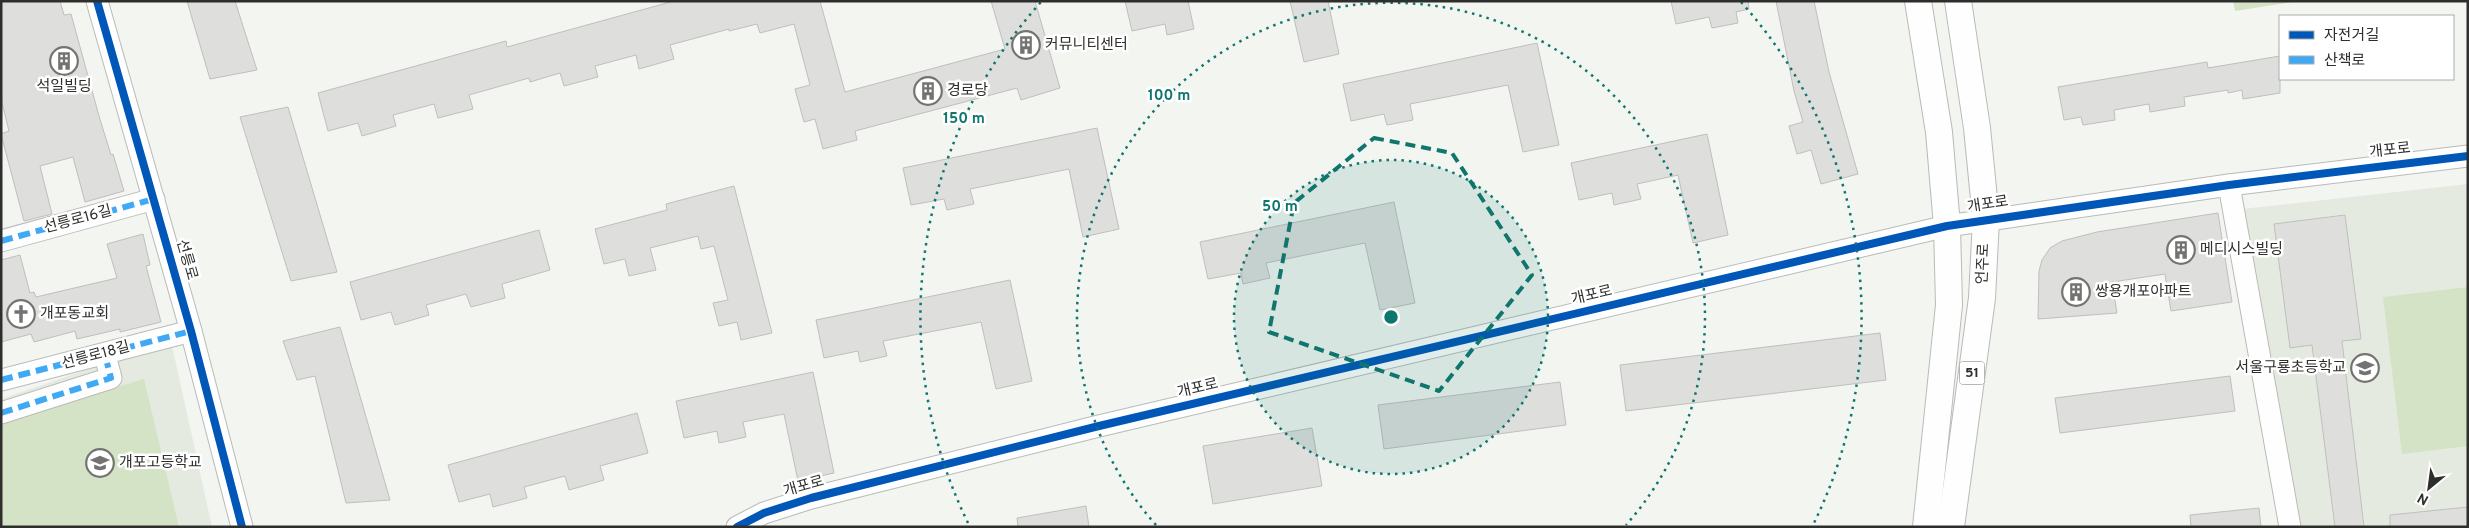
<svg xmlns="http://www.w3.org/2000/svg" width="2469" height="528" font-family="Overpass,'Noto Sans KR',sans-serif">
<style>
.built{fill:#e5eae0}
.green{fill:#d4e3c6}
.building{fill:#dededd;stroke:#bfbfbe}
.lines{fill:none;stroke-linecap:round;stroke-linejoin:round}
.minor-casing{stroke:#babbb8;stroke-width:23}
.major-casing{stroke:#babbb8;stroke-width:28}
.minor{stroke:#fdfefd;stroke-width:21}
.major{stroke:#fdfefd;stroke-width:26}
.quiet{stroke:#3fa9f5;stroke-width:6;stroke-dasharray:12 6;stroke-linecap:butt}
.cycleway-casing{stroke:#fff;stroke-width:11}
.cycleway{stroke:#0057b8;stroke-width:8}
.marked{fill:none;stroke:#0f766e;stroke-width:4;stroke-dasharray:10 6;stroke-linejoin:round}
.ring{fill:none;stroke:#0f766e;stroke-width:2.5;stroke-dasharray:2.5 5}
.labels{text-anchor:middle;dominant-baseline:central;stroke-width:5;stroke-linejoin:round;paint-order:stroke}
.shield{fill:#fff;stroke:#6d6d6b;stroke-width:1}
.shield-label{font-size:14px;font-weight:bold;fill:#2e2f2c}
.poi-label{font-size:15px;fill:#2e2f2c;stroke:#fff;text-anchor:start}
.street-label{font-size:15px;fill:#2e2f2c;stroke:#fff}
.centre{fill:#0f766e;stroke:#fff;stroke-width:2.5}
.ring-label{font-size:15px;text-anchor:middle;font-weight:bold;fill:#0f766e;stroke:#fff;stroke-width:5;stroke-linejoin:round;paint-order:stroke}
</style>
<rect width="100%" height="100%" fill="#f3f5f1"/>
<g class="built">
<path d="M2468,184v343h-178l-57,-317z"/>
<path d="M171,341l41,186h-211v-128z"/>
</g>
<g class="green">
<path d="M2233,1h60v1l-58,9z"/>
<path d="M2468,287v159l-66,8 -19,-157z"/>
<path d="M144,379l35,148h-178v-105z"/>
</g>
<g class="building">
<path d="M1,1h59l4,14 7,-1 28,102 12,39 2,-1 11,37 -39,11 -12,-45 -33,9 12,48 -28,7 -23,-87 8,-3 -8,-32z"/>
<path d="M187,1h48l22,69 -47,9z"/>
<path d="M674,1h146l25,91 160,-43 -14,-48h44l25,87 -39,12 -4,-12 -162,43 2,9 -34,9 -8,-30 -11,3 -9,-33 15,-4 -16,-61 -34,9 -3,-9 -28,7v-2l-59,16 4,14 -35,10 -3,-14 -41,11 3,11 -34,9 -4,-13 -30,9 -1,-4 -60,17 4,14 -35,9 -4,-14 -41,11 3,11 -34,10 -4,-13 -30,8 -10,-38 188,-52 1,6z"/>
<path d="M1125,1h63l6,28 -27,6 -2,-11 -33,7z"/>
<path d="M1290,1h38l11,53 -35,8z"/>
<path d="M1671,1h77l1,8 -13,3 2,11 -26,5 -3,-11 -33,7z"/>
<path d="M1776,1h38l15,71 29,102 -37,10 -10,-34 -14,4 -8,-28 14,-4 -9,-31z"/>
<path d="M1537,43l22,102 -36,7 -15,-67 -98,19 3,16 -26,5 -3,-11 -33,7 -8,-37z"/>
<path d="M2280,56v37l-37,6 -1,-9 -14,3v-3l-44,7 1,9 -35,6 -1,-8 -35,6 1,10 -32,5 -2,-8 -17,3 -6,-33 149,-25 1,6z"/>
<path d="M288,107l49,165 -46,9 -51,-164z"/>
<path d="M1097,128l22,101 -36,8 -14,-68 -99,20 4,15 -27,6 -3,-11 -33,6 -8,-37z"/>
<path d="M1707,134l21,101 -35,8 -15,-68 -41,9 4,15 -27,6 -2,-12 -33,7 -8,-37z"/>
<path d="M734,186l38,147 -31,7 -4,-18 -18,4 -6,-23 15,-3 -14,-54 -13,3 -3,-13 -48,12 6,22 -27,6 -4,-17 -21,5 -9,-35 72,-19 -1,-6z"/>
<path d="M1394,202l21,101 -35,7 -15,-67 -99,20 4,15 -27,6 -2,-11 -33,6 -8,-37z"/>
<path d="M2218,213l14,89 -61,9 -6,-37 -53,8 5,31 -79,6 1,-48 3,-11 8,-12 12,-7 35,-9z"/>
<path d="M2345,215l16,124 -19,2 22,186h-29l-23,-182 -22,3 -16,-124z"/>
<path d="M539,230l11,40 -48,14 3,14 -34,9 -5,-13 -40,11 3,10 -34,10 -4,-13 -30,8 -11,-38z"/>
<path d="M143,234l7,31 -4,1 15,56 -41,10v-3l-43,10 -2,-8 -41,11 -3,-8 -30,8v-82l19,-5 10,38 4,-1 2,5 81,-19 -10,-34z"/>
<path d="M1010,280l22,101 -36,8 -15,-67 -98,19 4,15 -27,6 -2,-11 -34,7 -8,-38z"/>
<path d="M340,327l50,173 -44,3 -31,-127 -18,4 -14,-39z"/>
<path d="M1880,333l6,47 -260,31 -6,-46z"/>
<path d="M813,372l21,101 -36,8 -14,-67 -41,8 3,15 -27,6 -2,-12 -33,7 -8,-37z"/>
<path d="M2230,376l5,35 -175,22 -5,-35z"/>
<path d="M1560,382l6,43 -182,24 -6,-44z"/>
<path d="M637,413l11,40 -48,13 4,14 -35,10 -4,-14 -41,11 3,11 -34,9 -3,-13 -31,8 -11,-37z"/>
<path d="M1312,428l10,58 -109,18 -10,-58z"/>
<path d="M1086,506l3,21h-71l-1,-9z"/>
<path d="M2468,507v20h-78v-12z"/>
<path d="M2259,508l2,19h-70l-1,-12z"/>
</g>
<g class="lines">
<defs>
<g id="minor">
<path d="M97,1l94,330 51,196"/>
<path d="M2229,185l61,342"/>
<path d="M1,241l153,-42"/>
<path d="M1,380l190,-49"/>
<path d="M1,413l110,-35 -4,-15"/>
<path d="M737,527l27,-14 47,-15 288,-72 848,-200 282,-41 239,-29"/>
</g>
<g id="major">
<path d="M1918,1l21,131 8,94 2,79 -23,222"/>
<path d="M1951,527l31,-229 4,-79 -9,-91 -19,-127"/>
</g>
</defs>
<use href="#minor" class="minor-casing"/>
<use href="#major" class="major-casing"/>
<use href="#minor" class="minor"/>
<use href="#major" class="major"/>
<g class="quiet">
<path d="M1,241l153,-42"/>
<path d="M1,380l190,-49"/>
<path d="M1,413l110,-35 -4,-15"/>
</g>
<defs>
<g id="cycleway">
<path d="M97,1l94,330 51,196"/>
<path d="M737,527l27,-14 47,-15 288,-72 848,-200 282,-41 239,-29"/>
</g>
</defs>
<use href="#cycleway" class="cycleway-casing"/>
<use href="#cycleway" class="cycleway"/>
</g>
<path class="marked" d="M1374,138l78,15 80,122 -93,116 -170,-59 25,-129z"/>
<circle cx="1391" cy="317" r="157" fill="#0f766e" fill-opacity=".12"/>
<g class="ring">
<circle cx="1391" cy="317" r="157"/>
<path d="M1156 525A314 314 0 1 1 1626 525"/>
<path d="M968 523A471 471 0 0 1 1041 2M1741 2A471 471 0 0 1 1814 523"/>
</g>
<defs>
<symbol id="building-ring" viewBox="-11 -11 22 22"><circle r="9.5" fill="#fff" stroke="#737471" stroke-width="1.5"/><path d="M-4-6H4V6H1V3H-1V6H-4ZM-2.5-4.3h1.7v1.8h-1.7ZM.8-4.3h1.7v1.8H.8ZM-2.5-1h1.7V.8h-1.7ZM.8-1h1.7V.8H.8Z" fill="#737471"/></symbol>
<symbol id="church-ring" viewBox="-11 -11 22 22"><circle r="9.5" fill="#fff" stroke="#737471" stroke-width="1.5"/><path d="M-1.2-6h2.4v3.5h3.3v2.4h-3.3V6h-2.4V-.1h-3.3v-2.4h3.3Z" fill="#737471"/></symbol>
<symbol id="school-ring" viewBox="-11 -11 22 22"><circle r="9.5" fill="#fff" stroke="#737471" stroke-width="1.5"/><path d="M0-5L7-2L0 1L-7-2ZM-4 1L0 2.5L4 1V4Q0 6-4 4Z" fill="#737471"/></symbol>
</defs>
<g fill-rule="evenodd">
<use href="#building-ring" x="1010" y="29" width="32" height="32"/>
<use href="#building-ring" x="48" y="45" width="32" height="32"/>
<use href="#building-ring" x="912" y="75" width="32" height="32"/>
<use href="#building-ring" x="2165" y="234" width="32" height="32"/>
<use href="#building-ring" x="2060" y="276" width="32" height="32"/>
<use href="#church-ring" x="5" y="298" width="32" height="32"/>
<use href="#school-ring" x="2349" y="352" width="32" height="32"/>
<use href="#school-ring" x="84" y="447" width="32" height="32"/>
</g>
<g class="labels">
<rect class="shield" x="1959.5" y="361.5" width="25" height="23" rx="4"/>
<g class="shield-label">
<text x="1972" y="373">51</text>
</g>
<g class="poi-label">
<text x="1045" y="45">커뮤니티센터</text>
<text x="64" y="87" text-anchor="middle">석일빌딩</text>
<text x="947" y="91">경로당</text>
<text x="2200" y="250">메디시스빌딩</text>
<text x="2095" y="292">쌍용개포아파트</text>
<text x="40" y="314">개포동교회</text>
<text x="2346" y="368" text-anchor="end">서울구룡초등학교</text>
<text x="119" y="463">개포고등학교</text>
</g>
<g class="street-label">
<text transform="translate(2390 151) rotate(-6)">개포로</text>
<text transform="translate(1988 205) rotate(-9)">개포로</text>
<text transform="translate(78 220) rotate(-15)">선릉로16길</text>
<text transform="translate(186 260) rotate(74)">선릉로</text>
<text transform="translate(1984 264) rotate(-87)">언주로</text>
<text transform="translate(1592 296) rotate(-13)">개포로</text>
<text transform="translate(96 356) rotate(-15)">선릉로18길</text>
<text transform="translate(1198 389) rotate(-13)">개포로</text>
<text transform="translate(804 487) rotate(-16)">개포로</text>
</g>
</g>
<circle cx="1391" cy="317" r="8" class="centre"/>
<g class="ring-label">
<text x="1169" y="100">100 m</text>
<text x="964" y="123">150 m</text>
<text x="1280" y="211">50 m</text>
</g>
<rect width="2469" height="528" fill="none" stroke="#2e2f2c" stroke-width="5"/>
<rect x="2279" y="15" width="175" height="65" fill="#ffffff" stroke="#abacab"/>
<rect x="2289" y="31" width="25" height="8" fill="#0057b8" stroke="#abacab"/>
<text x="2324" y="40" font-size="15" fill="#2e2f2c">자전거길</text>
<rect x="2289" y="56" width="25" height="8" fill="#3fa9f5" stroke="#abacab"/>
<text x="2324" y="65" font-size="15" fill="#2e2f2c">산책로</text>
<g transform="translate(2429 488) rotate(209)" stroke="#ffffff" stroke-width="4" paint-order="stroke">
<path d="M0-4L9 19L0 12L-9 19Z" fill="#2e2f2c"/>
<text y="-8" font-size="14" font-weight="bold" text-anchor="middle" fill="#2e2f2c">N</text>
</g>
</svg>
